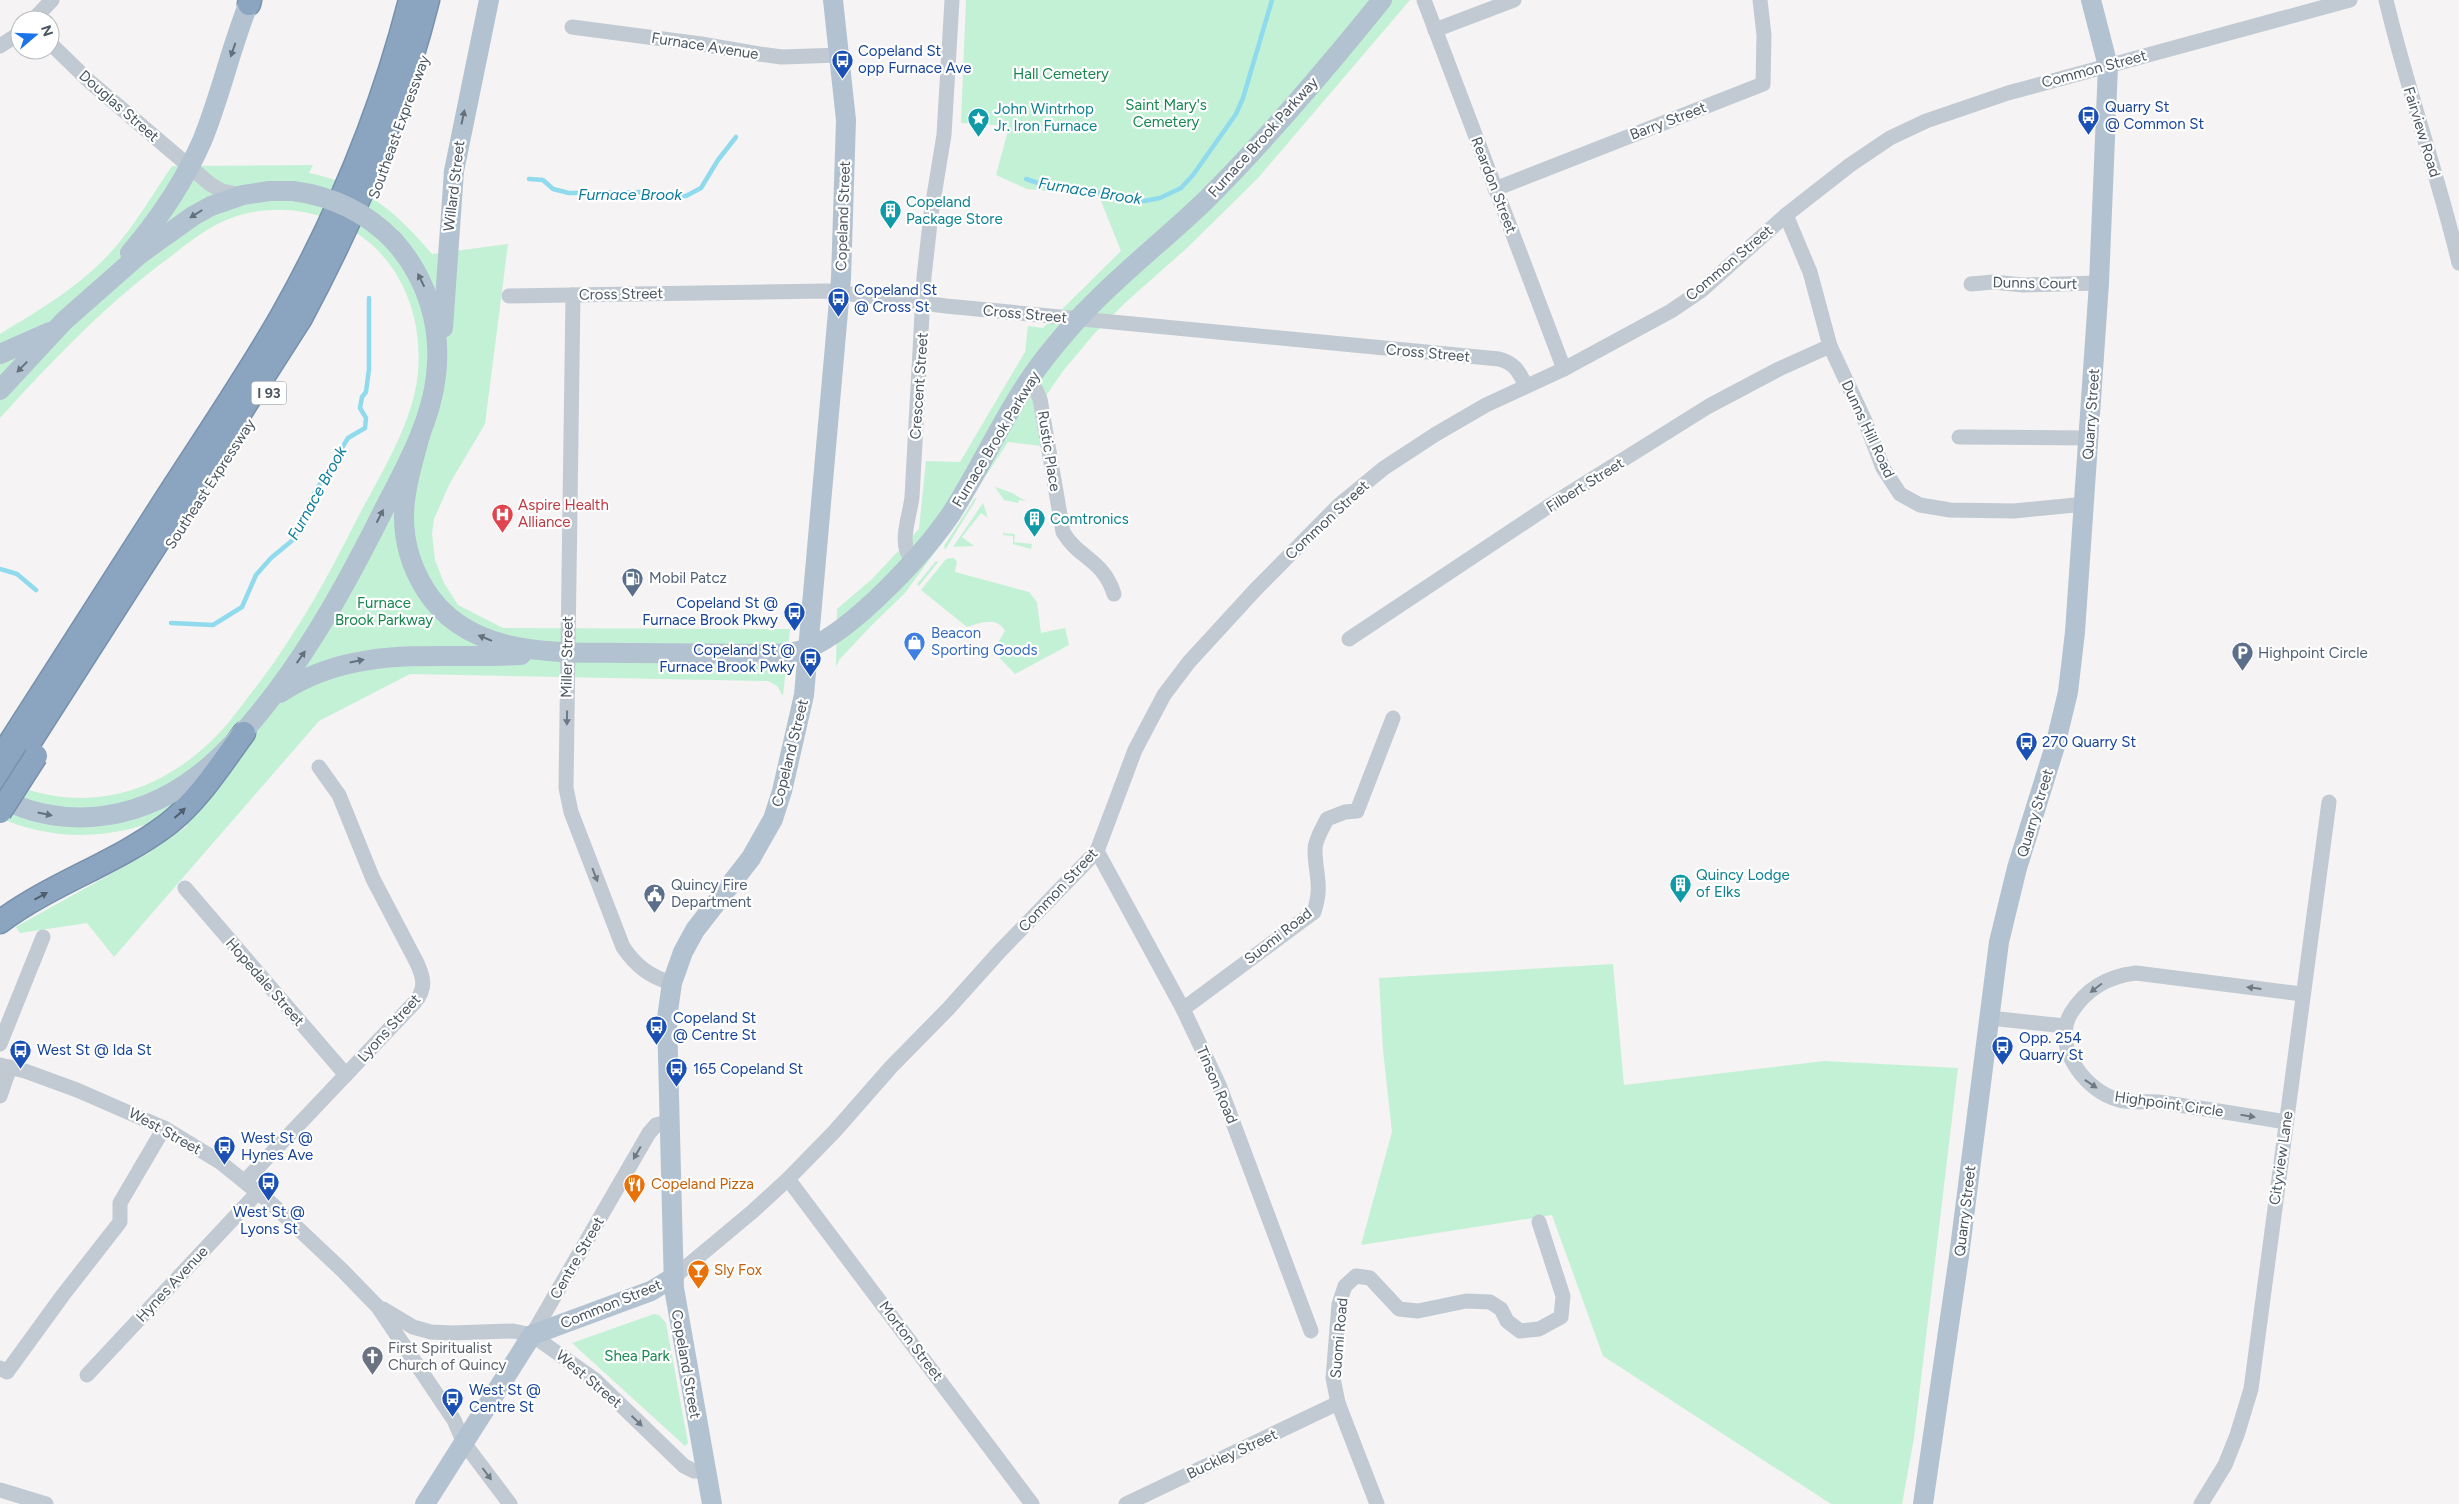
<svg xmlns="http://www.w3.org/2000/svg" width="2459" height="1504" font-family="Figtree,sans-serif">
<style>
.green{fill:#c3f1d5}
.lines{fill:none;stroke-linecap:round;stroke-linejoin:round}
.stream{stroke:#90daee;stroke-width:4.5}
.highway-casing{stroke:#7690ad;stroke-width:25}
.minor{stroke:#c1cad2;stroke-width:15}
.major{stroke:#b3c2d1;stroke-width:20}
.highway{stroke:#8ba5c1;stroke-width:22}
.highway-bridge-casing{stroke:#7690ad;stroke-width:25;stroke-linecap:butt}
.major-bridge{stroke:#b3c2d1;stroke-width:20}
.highway-bridge{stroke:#8ba5c1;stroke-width:22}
.oneway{fill:#64717d}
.oneway2{fill:#6e7983}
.oneway3{fill:#505e6b}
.labels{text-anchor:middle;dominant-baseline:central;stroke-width:4.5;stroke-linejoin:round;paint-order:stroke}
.shield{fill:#fff;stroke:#808990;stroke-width:1}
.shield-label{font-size:14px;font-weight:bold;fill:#4a5661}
.street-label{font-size:15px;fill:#4a5661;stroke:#fff}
.transit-label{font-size:15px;fill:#164399;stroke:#fff;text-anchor:start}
.park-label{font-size:15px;fill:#17864f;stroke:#fff}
.culture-label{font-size:15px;fill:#0d838f;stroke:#fff;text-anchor:start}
.health-label{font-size:15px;fill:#be3a42;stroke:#fff;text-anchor:start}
.service-label{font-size:15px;fill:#4e5e75;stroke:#fff;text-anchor:start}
.shop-label{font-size:15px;fill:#366cbe;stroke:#fff;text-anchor:start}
.food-label{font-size:15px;fill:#c56008;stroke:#fff;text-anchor:start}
.worship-label{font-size:15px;fill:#5b616d;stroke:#fff;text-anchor:start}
.water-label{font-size:16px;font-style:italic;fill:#0c7c9b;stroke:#fff}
</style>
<rect width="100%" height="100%" fill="#f5f3f3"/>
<g class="green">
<path d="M966,0h444l-152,178 -71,70 -61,54 -32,32 -31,37 -22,32v43l-33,-4 -65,99 -38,52 -34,33 -32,34 -3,7 1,-58 35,-30 47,-50 7,-68 34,1 65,-110 3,-26 15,2 78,-77 -22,-55 -72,-7 -31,-14 13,-48 -23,-3 -25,-1z"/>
<path d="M313,165l-4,8c56,11 87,39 123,81l76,-10 -23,180 -35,59 -16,36 -2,15 3,26 9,23 14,22 45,23 287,1 -7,67 -6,-10 -9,-5 -358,-7 -91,47 -205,236 -27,-34 -67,10 -4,-6 5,-3 126,-70 40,-28 -17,-11c-55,25 -115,27 -170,3l26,-29c74,24 143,-2 195,-58 14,-15 25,-32 38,-48 39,-52 69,-106 98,-164 23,-44 57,-97 61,-147 4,-48 -11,-96 -47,-128 -39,-34 -97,-44 -145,-24 -21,9 -38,23 -56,37 -63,46 -117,103 -170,161v-84c39,-24 79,-47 110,-81 24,-26 42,-58 62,-87z"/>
<path d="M995,487l17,6 14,8 -7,-1 -1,3 -14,-3z"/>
<path d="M975,498h2l-32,52 -1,-4z"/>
<path d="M983,503l5,15 -7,-5 -19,24 12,9 -21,1z"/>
<path d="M1004,530l-1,3 12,1 -1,8 18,2 -1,5 -18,-5v-8l-10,-1z"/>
<path d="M954,558l3,4 -2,10 74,20 8,10 4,31 24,-5 4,17 -54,29 -22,-23 12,-20c-8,-15 -25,-8 -38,-4l-46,-37 25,-31z"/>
<path d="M936,561l2,1 -19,24 -2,-2z"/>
<path d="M1613,964l11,121 200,-24 134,7 -44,370 -12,66h-71l-228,-148 -51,-141 -191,30 31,-113 -9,-82 -4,-72z"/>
<path d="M654,1314l5,1 7,8 22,120 -3,3 -113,-103z"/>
</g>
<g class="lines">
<g class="stream">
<path d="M529,179l14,1 10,9 16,4 80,-1 37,4 15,-8 17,-28 18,-23"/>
<path d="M1026,179l21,7 36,4 61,11 16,-3 21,-10 12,-13 43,-61 7,-16 29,-98"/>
<path d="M0,569l17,5 19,16"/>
<path d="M171,623l42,2 29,-18 14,-32 15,-17 23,-19 17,-40 37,-61 17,-10 1,-10 -6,-10 2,-11 4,-5 3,-23v-71"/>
</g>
<defs>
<g id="highway">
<path d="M249,4l1,-4"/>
<path d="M0,758c57,-88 113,-176 169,-264 38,-59 77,-116 112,-177 56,-99 101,-207 129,-317"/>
<path d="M0,789l301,-471c54,-101 99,-206 127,-318"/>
<path d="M0,922c52,-39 117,-59 168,-98 31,-24 53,-60 76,-91"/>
</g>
</defs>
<use href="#highway" class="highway-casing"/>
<g class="minor">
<path d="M1424,0l140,369"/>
<path d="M2386,0c21,89 52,175 73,263"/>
<path d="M33,20l19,-20"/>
<path d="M572,27l129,17 58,10 23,3 58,-2"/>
<path d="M1435,30l79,-30"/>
<path d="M50,43l39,38 121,103 12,7 20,4"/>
<path d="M0,46l20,-13"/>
<path d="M1495,189l268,-105 1,-49 -4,-35"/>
<path d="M1786,215l24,57 20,74 35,75 18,47 17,26 20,11 30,5 64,1 71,-7"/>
<path d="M1971,284l22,-2 30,3 76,-2"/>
<path d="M573,295l-7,493 5,24 52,135c13,19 27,30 49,36"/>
<path d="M509,296l318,-5 119,15 553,53c16,4 20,13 27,27"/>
<path d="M1028,382l7,6 5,11 23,133c16,27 40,27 51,62"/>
<path d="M1959,437l129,1"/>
<path d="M913,560c-16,-14 -3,-44 -1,-63l12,-220 7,-63 13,-79 8,-135"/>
<path d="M1349,639l203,-135 157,-98 70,-37 51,-23"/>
<path d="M1097,851l86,158 36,76 92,246"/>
<path d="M185,888l161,187"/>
<path d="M1183,1009l131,-97c9,-28 1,-37 1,-63 0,-9 8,-22 12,-30l18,-7 12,-1 36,-93"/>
<path d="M1990,1018l75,8"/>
<path d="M0,1044l43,-107"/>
<path d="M0,1065l25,6 52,19 87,38 56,34 52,42 70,66 36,37 76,113 10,23 46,61"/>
<path d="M0,1096l10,-29"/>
<path d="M2286,1122c-42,-7 -85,-14 -128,-20 -14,-1 -30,2 -45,-4 -30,-11 -61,-53 -42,-85 15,-24 38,-37 65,-40l166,21"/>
<path d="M788,1179l244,325"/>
<path d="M245,1181l170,-179c11,-13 9,-24 2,-39l-44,-84 -34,-84 -20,-28"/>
<path d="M674,1277l78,-65 36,-33 46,-47 57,-65 57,-58 52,-58 97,-100 38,-101 29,-55 25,-33 67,-73 83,-84 45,-37 52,-34 50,-29 78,-36 107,-58 31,-21 84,-75 64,-50 40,-27 36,-17 82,-28 342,-93"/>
<path d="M383,1309l30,18 18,5 21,1 61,-2 19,4 62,44 90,87 10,5h11"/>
<path d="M532,1335l117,-202 7,-8 14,-4"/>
<path d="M0,1368l7,4 56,-77 57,-73v-19l44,-75"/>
<path d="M87,1375l171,-183"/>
<path d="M0,1490l46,14"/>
<path d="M1126,1504l212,-101"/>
<path d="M1377,1504l-39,-101 -5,-25 6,-74 6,-18 11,-10 14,2 29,31 19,2 48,-10 24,1 11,7 6,12 13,10 19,-2 22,-12 2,-21 -24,-74"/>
<path d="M2201,1504l24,-39 12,-30 14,-46 78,-587"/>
</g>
<g class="major">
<path d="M130,253c29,-34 54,-71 72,-112 19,-46 29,-95 48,-141"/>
<path d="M443,328l11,-157 35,-171"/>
<path d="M0,354l50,-22"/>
<path d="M0,390l64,-69 76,-67 53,-38 18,-10 32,-11 26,-4h24"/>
<path d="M421,432c-7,27 -17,57 -17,85 0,26 8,51 21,72 43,70 133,63 204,64 48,0 96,1 144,1 12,0 25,-2 36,-6 45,-19 114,-93 142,-134 28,-43 49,-91 78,-134 14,-21 31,-41 48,-60 40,-44 88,-80 130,-121 62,-62 120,-131 175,-199"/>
<path d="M280,693c75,-50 156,-33 241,-38"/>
<path d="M0,797c27,16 61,22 92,20 83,-6 136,-62 183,-124 40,-53 71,-109 101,-168 23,-47 54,-96 60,-149 6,-50 -9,-98 -42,-135"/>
<path d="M425,1504l107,-169 119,-44 23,-14"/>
<path d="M712,1504l-38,-216 -7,-270 5,-35 11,-31 12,-22 56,-72 22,-39 9,-28 22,-96 37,-417 5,-158 -13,-120"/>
<path d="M1923,1504l36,-248 40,-314 18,-74 38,-122 13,-54 7,-60 24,-349 9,-217 -17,-66"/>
</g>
<use href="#highway" class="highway"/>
<defs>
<path id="highway-bridge" d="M0,812l36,-56"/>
</defs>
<use href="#highway-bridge" class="highway-bridge-casing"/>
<path class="major-bridge" d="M293,191c39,5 73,21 101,50"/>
<use href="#highway-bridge" class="highway-bridge"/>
</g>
<defs><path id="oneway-solid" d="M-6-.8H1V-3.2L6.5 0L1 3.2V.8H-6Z" transform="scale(1.25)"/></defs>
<g class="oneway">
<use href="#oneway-solid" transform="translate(233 50) rotate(109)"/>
<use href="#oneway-solid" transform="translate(463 117) rotate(-78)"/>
<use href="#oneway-solid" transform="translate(196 214) rotate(148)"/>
<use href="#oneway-solid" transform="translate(421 280) rotate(-116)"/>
<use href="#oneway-solid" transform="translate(22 367) rotate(134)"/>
<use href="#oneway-solid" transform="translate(380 516) rotate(-63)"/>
<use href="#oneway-solid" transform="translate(485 638) rotate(-158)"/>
<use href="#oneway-solid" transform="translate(301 657) rotate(-55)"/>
<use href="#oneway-solid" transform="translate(357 661) rotate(-12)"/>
<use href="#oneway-solid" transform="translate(45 814) rotate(12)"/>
</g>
<g class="oneway2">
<use href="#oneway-solid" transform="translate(567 718) rotate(91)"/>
<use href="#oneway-solid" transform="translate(595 875) rotate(69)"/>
<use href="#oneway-solid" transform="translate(2096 988) rotate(143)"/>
<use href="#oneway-solid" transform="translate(2254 988) rotate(-173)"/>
<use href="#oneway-solid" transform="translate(2091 1084) rotate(34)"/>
<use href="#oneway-solid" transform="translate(2248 1116) rotate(9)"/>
<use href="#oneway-solid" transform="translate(637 1153) rotate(120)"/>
<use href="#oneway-solid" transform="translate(637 1421) rotate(44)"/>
<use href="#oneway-solid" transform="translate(487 1474) rotate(53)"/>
</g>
<g class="oneway3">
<use href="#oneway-solid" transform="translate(180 813) rotate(-42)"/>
<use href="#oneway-solid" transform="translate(41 896) rotate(-29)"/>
</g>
<defs>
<symbol id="bus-pin" viewBox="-11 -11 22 30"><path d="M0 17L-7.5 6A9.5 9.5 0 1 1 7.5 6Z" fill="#1a4fb4" stroke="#fff"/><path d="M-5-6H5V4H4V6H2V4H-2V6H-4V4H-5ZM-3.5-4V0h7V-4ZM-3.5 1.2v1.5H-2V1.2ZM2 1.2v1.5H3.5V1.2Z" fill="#fff"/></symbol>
<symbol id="sight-pin" viewBox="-11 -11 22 30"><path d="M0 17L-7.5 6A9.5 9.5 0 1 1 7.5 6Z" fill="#0f9aa8" stroke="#fff"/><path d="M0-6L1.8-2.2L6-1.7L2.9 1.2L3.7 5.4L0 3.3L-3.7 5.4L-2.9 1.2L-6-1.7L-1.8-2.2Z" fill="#fff"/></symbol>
<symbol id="building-pin" viewBox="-11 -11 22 30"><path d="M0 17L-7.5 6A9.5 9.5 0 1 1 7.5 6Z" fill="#0f9aa8" stroke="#fff"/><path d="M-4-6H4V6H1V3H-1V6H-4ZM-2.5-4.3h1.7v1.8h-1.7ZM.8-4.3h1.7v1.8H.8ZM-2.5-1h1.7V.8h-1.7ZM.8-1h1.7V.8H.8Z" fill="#fff"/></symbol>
<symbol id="hospital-pin" viewBox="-11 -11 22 30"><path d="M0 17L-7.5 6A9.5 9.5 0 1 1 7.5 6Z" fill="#e0444e" stroke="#fff"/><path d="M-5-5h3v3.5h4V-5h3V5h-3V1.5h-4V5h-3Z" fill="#fff"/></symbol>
<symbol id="fuel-pin" viewBox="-11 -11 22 30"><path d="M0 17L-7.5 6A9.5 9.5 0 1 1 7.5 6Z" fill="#5c6f8a" stroke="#fff"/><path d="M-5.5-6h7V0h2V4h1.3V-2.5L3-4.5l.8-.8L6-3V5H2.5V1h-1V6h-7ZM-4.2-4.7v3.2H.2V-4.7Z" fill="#fff"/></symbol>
<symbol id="shop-pin" viewBox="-11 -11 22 30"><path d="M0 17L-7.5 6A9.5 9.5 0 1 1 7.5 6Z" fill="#3f7fe0" stroke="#fff"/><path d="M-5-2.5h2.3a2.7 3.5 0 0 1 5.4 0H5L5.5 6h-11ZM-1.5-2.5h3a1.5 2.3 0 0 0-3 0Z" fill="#fff"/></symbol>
<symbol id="parking-pin" viewBox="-11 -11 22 30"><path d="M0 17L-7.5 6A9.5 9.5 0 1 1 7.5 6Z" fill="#5c6f8a" stroke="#fff"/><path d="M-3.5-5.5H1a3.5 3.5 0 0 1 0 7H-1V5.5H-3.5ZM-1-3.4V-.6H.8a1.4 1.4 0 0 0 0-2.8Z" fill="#fff"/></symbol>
<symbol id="civic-pin" viewBox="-11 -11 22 30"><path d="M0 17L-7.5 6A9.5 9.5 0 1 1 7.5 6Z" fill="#5c6f8a" stroke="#fff"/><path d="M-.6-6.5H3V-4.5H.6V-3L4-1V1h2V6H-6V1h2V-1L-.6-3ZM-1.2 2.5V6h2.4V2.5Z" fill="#fff"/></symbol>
<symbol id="restaurant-pin" viewBox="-11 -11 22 30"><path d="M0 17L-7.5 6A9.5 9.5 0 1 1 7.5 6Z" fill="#e8710a" stroke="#fff"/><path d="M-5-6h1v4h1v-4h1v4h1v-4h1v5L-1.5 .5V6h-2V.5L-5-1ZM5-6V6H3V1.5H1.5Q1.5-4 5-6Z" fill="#fff"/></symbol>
<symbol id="bar-pin" viewBox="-11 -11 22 30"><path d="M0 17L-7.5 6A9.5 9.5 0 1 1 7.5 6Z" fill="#e8710a" stroke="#fff"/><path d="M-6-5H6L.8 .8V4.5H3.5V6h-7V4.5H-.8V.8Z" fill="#fff"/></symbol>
<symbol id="church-pin" viewBox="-11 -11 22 30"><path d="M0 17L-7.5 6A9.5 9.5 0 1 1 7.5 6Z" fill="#6b7280" stroke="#fff"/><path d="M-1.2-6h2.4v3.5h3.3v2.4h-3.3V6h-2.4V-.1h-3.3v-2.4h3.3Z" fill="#fff"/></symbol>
</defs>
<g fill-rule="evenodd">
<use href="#bus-pin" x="830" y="48" width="25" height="34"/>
<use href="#bus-pin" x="2076" y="104" width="25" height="34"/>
<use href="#sight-pin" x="966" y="106" width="25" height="34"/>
<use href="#building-pin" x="878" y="198" width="25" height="34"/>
<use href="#bus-pin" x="826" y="286" width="25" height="34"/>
<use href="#hospital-pin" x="490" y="502" width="25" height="34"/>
<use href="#building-pin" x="1022" y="506" width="25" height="34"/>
<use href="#fuel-pin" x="620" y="566" width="25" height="34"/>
<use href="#bus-pin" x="782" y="600" width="25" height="34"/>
<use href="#shop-pin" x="902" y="630" width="25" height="34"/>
<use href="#parking-pin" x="2230" y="640" width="25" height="34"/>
<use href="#bus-pin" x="798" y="646" width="25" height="34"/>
<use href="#bus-pin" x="2014" y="730" width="25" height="34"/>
<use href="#building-pin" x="1668" y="872" width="25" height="34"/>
<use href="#civic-pin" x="642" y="882" width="25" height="34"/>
<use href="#bus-pin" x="644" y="1014" width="25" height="34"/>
<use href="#bus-pin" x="1990" y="1034" width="25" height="34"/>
<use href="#bus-pin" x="8" y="1038" width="25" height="34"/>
<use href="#bus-pin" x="664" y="1056" width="25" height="34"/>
<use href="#bus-pin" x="212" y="1134" width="25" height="34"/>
<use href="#bus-pin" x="256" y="1170" width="25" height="34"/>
<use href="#restaurant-pin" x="622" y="1172" width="25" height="34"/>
<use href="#bar-pin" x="686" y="1258" width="25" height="34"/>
<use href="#church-pin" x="360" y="1344" width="25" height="34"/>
<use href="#bus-pin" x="440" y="1386" width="25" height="34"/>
</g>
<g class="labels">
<rect class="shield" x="251.5" y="381.5" width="35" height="23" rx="4"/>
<g class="shield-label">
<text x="269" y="393">I 93</text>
</g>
<g class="street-label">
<text transform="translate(705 46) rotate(9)">Furnace Avenue</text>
<text transform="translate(2094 69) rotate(-15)">Common Street</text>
<text transform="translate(119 106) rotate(41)">Douglas Street</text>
<text transform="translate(1668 121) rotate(-21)">Barry Street</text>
<text transform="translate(399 127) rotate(-70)">Southeast Expressway</text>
<text transform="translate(2422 132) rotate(73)">Fairview Road</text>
<text transform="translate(1263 137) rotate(-48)">Furnace Brook Parkway</text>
<text transform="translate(1494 185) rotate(69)">Reardon Street</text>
<text transform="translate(454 186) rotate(-83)">Willard Street</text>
<text transform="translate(843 216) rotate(-88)">Copeland Street</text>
<text transform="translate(1729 263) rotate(-40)">Common Street</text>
<text transform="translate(2035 283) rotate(1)">Dunns Court</text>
<text transform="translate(621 294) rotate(-1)">Cross Street</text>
<text transform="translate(1025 314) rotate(5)">Cross Street</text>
<text transform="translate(1428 353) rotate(5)">Cross Street</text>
<text transform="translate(919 386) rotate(-86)">Crescent Street</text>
<text transform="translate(2091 414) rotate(-86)">Quarry Street</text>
<text transform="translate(1868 429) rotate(65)">Dunns Hill Road</text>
<text transform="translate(996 439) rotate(-59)">Furnace Brook Parkway</text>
<text transform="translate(1049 451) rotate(81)">Rustic Place</text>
<text transform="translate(210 484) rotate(-57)">Southeast Expressway</text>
<text transform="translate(1585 485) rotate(-32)">Filbert Street</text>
<text transform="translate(1327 520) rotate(-43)">Common Street</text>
<text transform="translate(567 657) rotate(-89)">Miller Street</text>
<text transform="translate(790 753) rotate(-76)">Copeland Street</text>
<text transform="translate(2035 813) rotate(-73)">Quarry Street</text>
<text transform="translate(1058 890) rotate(-47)">Common Street</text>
<text transform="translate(1278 936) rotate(-38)">Suomi Road</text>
<text transform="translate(265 982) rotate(49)">Hopedale Street</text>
<text transform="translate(389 1028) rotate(-48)">Lyons Street</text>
<text transform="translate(1217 1085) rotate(67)">Tinson Road</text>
<text transform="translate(2169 1104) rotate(8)">Highpoint Circle</text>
<text transform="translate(165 1131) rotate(29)">West Street</text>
<text transform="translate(2281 1158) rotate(-82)">Cityview Lane</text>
<text transform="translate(1965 1211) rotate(-83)">Quarry Street</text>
<text transform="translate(577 1258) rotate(-60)">Centre Street</text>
<text transform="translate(172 1284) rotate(-47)">Hynes Avenue</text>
<text transform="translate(611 1304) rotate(-22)">Common Street</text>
<text transform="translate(1339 1338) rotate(-85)">Suomi Road</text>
<text transform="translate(911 1341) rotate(53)">Morton Street</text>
<text transform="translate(686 1364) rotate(80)">Copeland Street</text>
<text transform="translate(589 1379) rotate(40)">West Street</text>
<text transform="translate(1232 1454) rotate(-25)">Buckley Street</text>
</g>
<g class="transit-label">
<text x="858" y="51">Copeland St<tspan x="858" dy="17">opp Furnace Ave</tspan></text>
<text x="2105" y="107">Quarry St<tspan x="2105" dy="17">@ Common St</tspan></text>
<text x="854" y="290">Copeland St<tspan x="854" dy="17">@ Cross St</tspan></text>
<text x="778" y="603" text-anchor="end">Copeland St @<tspan x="778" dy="17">Furnace Brook Pkwy</tspan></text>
<text x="795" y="650" text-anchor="end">Copeland St @<tspan x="795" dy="17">Furnace Brook Pwky</tspan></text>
<text x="2042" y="742">270 Quarry St</text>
<text x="673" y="1018">Copeland St<tspan x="673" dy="17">@ Centre St</tspan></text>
<text x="2019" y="1038">Opp. 254<tspan x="2019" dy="17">Quarry St</tspan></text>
<text x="37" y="1050">West St @ Ida St</text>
<text x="693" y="1069">165 Copeland St</text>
<text x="241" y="1138">West St @<tspan x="241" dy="17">Hynes Ave</tspan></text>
<text x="269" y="1212" text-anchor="middle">West St @<tspan x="269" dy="17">Lyons St</tspan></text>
<text x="469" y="1390">West St @<tspan x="469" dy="17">Centre St</tspan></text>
</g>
<g class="park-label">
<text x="1061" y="74">Hall Cemetery</text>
<text x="1166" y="105">Saint Mary's<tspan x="1166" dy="17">Cemetery</tspan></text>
<text x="384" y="603">Furnace<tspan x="384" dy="17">Brook Parkway</tspan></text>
<text x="637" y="1356">Shea Park</text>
</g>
<g class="culture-label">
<text x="994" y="109">John Wintrhop<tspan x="994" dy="17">Jr. Iron Furnace</tspan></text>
<text x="906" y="202">Copeland<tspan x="906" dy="17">Package Store</tspan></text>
<text x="1050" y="519">Comtronics</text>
<text x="1696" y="875">Quincy Lodge<tspan x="1696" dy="17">of Elks</tspan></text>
</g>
<g class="health-label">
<text x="518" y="505">Aspire Health<tspan x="518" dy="17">Alliance</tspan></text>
</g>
<g class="service-label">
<text x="649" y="578">Mobil Patcz</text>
<text x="2258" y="653">Highpoint Circle</text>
<text x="671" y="885">Quincy Fire<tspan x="671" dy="17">Department</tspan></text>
</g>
<g class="shop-label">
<text x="931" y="633">Beacon<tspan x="931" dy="17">Sporting Goods</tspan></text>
</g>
<g class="food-label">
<text x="651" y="1184">Copeland Pizza</text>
<text x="714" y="1270">Sly Fox</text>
</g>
<g class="worship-label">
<text x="388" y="1348">First Spiritualist<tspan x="388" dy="17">Church of Quincy</tspan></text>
</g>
<g class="water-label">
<text transform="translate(1090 191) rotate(9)">Furnace Brook</text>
<text x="630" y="194">Furnace Brook</text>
<text transform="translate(317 493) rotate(-61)">Furnace Brook</text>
</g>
</g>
<g transform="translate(35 35) rotate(71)"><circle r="24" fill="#ffffff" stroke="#b7bbc0"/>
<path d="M0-4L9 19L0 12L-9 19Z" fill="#1a73e8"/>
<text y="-8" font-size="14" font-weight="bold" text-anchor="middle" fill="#4a5661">N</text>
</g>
</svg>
